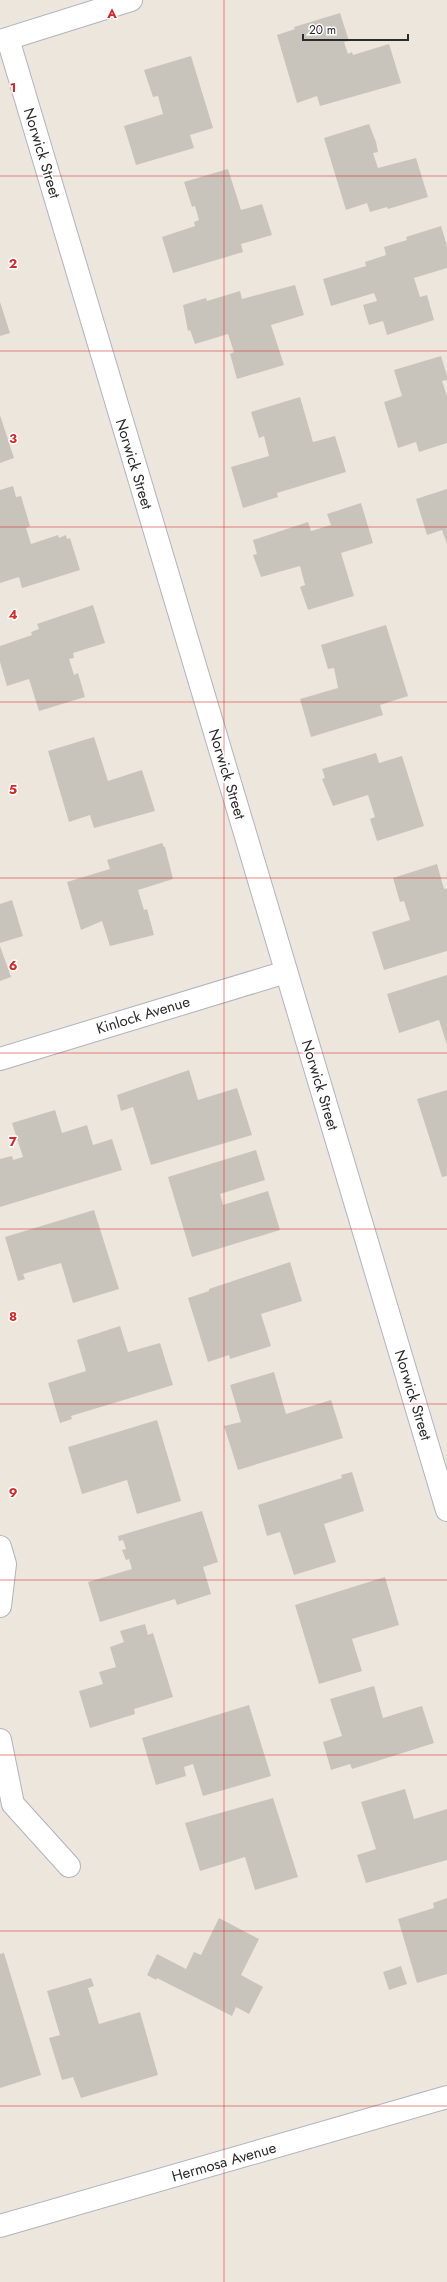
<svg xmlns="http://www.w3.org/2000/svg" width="447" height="2282" font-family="Jost,sans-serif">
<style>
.building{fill:#c9c4bb}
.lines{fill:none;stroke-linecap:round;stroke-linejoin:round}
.minor-casing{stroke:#b1b3bf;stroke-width:24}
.tertiary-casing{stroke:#b1b3bf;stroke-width:24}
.minor{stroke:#fff;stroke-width:22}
.tertiary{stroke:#fff;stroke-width:22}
.grid{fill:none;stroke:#d62828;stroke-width:1;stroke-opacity:0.55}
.labels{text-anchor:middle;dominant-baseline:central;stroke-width:3;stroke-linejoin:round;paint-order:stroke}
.street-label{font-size:15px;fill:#2b2b2b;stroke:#fff}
.grid-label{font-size:13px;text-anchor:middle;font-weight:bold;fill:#d62828;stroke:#fff;stroke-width:3;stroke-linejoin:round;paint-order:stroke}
</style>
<rect width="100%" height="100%" fill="#ede6dd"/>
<g class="building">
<path d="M340,13l9,28 -5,1 4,12 4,-2 1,3 36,-11 12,39 -81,23 -3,-10 -20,7 -20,-68 18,-6 -1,-2z"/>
<path d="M191,56l22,72 -23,7 4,13 -58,17 -12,-39 39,-12 -5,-18 -5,1 -9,-27z"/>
<path d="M369,124l7,18 2,10 -5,1 5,15 38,-10 12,39 -40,12 -1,-2 -17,5 -3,-9 -21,7 -22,-72z"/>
<path d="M228,169l13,41 21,-6 10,31 -31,9 2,8 -70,21 -11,-36 33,-11 -1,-4 5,-2 -4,-14 -3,1 -8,-25z"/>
<path d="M441,226l6,20v22l-33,10 6,19 7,-2 7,25 -47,15 -4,-14 -14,4 -6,-20 14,-4 -3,-8 -43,13 -8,-27 43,-13 -1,-4 21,-7 -2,-8 23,-7 -1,-3z"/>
<path d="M295,285l9,30 -33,10 13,40 -47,14 -7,-25 4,-2 -6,-18 -33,10 -5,-14 -2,1 -5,-26 23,-7 1,3 33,-10 2,8z"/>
<path d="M0,302l10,31 -10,3z"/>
<path d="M441,356l6,20v4l-5,1 5,15v47l-28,9 -3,-10 -18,6 -14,-46 18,-6 -8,-26z"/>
<path d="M300,397l13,45 22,-6 11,36 -69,21 1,4 -35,11 -12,-41 38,-11 -5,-20 -5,2 -8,-26z"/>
<path d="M0,415l14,43 -14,5z"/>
<path d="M13,486l3,11 5,-1 9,30 -4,2 5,16 27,-9 1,3 7,-3 1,4 3,-1 10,32 -58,18 -3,-11 -19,6v-93z"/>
<path d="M447,489v55l-5,-14 -15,5 -11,-36z"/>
<path d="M361,503l12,40 -32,10 13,43 -46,14 -8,-23 5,-2 -5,-19 -39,11 -8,-22 4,-1 -4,-14 55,-18 3,9 20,-6 -4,-11z"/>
<path d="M93,605l12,38 -32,10 1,5 -5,1 5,16 4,-2 7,24 -46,14 -10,-32 -22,7 -7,-24v-16l32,-11 -1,-3 8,-3 -2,-5z"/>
<path d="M386,625l22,71 -28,9 3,10 -72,22 -11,-38 38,-11 -4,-20 -6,1 -7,-24z"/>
<path d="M94,737l14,44 34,-11 13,41 -61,17 -4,-13 -21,7 -21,-71z"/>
<path d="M376,753l3,10 23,-7 22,70 -47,15 -7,-22 5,-2 -7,-22 -35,11 -11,-27 3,-1 -3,-9z"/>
<path d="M162,843l2,4h1l8,32 -35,11 6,20 3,-1 7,26 -44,11 -8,-25 -21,9 -14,-48 43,-13 -3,-9z"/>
<path d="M437,864l7,25 3,-1v63l-63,19 -12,-38 38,-12 -6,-19 -4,1 -7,-24z"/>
<path d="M12,900l11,36 -23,7v-39z"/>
<path d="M0,946l11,31 -11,4z"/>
<path d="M447,975v70l-8,-25 -40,13 -12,-39z"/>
<path d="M189,1070l9,30 39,-12 15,47 -101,30 -18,-58 -12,4 -4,-16z"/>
<path d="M447,1090v86l-5,1 -25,-78z"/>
<path d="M55,1110l7,23 25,-8 6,20 19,-6 10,31 -122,37v-48l12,-3 1,4 10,-3 -11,-34z"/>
<path d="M256,1150l9,30 -45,14 3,11 45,-14 12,39 -88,27 -24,-80z"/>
<path d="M94,1210l25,79 -46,14 -12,-40 -38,11 2,5 -7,2 -13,-44z"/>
<path d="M290,1262l12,39 -41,13 10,32 -41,13 -1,-4 -21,7 -20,-64 21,-7v-2z"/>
<path d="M120,1326l8,26 32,-9 13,42 -102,31 1,3 -12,4 -12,-40 38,-12 -9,-31z"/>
<path d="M274,1372l12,42 45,-14 12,38 -105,32 -14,-44 17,-4 -11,-37z"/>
<path d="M157,1420l24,81 -44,13 -10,-34 -45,14 -14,-47z"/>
<path d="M352,1472l12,39 -40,13 12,38 -42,13 -14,-43 -13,4 -9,-31 84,-27 -1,-3z"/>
<path d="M202,1511l16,51 -15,5 8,27 -34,11 -2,-6 -75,23 -12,-40 44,-13 -3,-10 -3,1 -4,-10 4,-1 -3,-9 -4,1 -1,-5z"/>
<path d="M385,1577l14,48 -47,14 10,32 -43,13 -24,-79z"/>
<path d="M145,1624l3,11 5,-2 20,64 -39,12 1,5 -45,14 -11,-37 24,-7 -4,-12 17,-5 -6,-20 14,-5 -4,-11z"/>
<path d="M374,1686l9,32 39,-12 12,37 -82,26 -2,-5 -19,6 -8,-28 19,-6 -12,-37z"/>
<path d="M249,1705l22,71 -68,20 -10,-32 -9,3 2,9 -30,9 -14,-47z"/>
<path d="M405,1789l9,30 33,-10v51l-81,23 -9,-28 19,-6 -15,-47z"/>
<path d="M273,1798l25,79 -43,13 -10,-33 -45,14 -15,-48z"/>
<path d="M447,1898v76l-30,9 -19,-64 36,-11 -1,-5z"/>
<path d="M219,1918l40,21 -18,36 22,12 -14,27 -13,-7 -4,9 -75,-38 -1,2 -9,-5 10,-21 29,15 8,-17 7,3z"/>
<path d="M4,1953l37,122 -41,13v-134z"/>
<path d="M401,1966l6,18 -18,6 -6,-18z"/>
<path d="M91,1978l3,8 -6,2 11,36 41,-12 18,63 -77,23 -8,-21 -11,3 -13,-42 11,-3 -13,-44z"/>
</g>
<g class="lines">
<defs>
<g id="minor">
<path d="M8,39l439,1471"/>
<path d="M0,1059l286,-87"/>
<path d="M0,1547l5,17 -5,42"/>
<path d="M0,1740l13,64 56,62"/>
</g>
<g id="tertiary">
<path d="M0,41l131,-41"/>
<path d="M0,2226l447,-129"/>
</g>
</defs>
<use href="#minor" class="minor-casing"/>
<use href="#tertiary" class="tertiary-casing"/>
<use href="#minor" class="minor"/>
<use href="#tertiary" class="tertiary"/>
</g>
<path class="grid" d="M224,0v2282M0,176h447M0,351h447M0,527h447M0,702h447M0,878h447M0,1053h447M0,1229h447M0,1404h447M0,1580h447M0,1755h447M0,1931h447M0,2106h447"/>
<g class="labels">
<g class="street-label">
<text transform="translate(42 153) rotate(73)">Norwick Street</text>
<text transform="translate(134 464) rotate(73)">Norwick Street</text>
<text transform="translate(227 774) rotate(73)">Norwick Street</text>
<text transform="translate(143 1015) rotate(-17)">Kinlock Avenue</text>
<text transform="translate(320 1085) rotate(73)">Norwick Street</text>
<text transform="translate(413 1395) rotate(73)">Norwick Street</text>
<text transform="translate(224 2162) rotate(-16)">Hermosa Avenue</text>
</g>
</g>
<g class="grid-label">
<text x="112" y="18">A</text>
<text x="13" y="92">1</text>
<text x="13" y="268">2</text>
<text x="13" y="443">3</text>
<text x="13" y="619">4</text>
<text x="13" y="794">5</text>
<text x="13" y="970">6</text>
<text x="13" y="1146">7</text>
<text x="13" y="1321">8</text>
<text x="13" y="1497">9</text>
</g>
<path d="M303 34v6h105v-6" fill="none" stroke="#2b2b2b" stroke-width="2"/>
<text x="309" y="34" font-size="12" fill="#2b2b2b" stroke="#ffffff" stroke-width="3" paint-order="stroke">20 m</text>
</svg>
